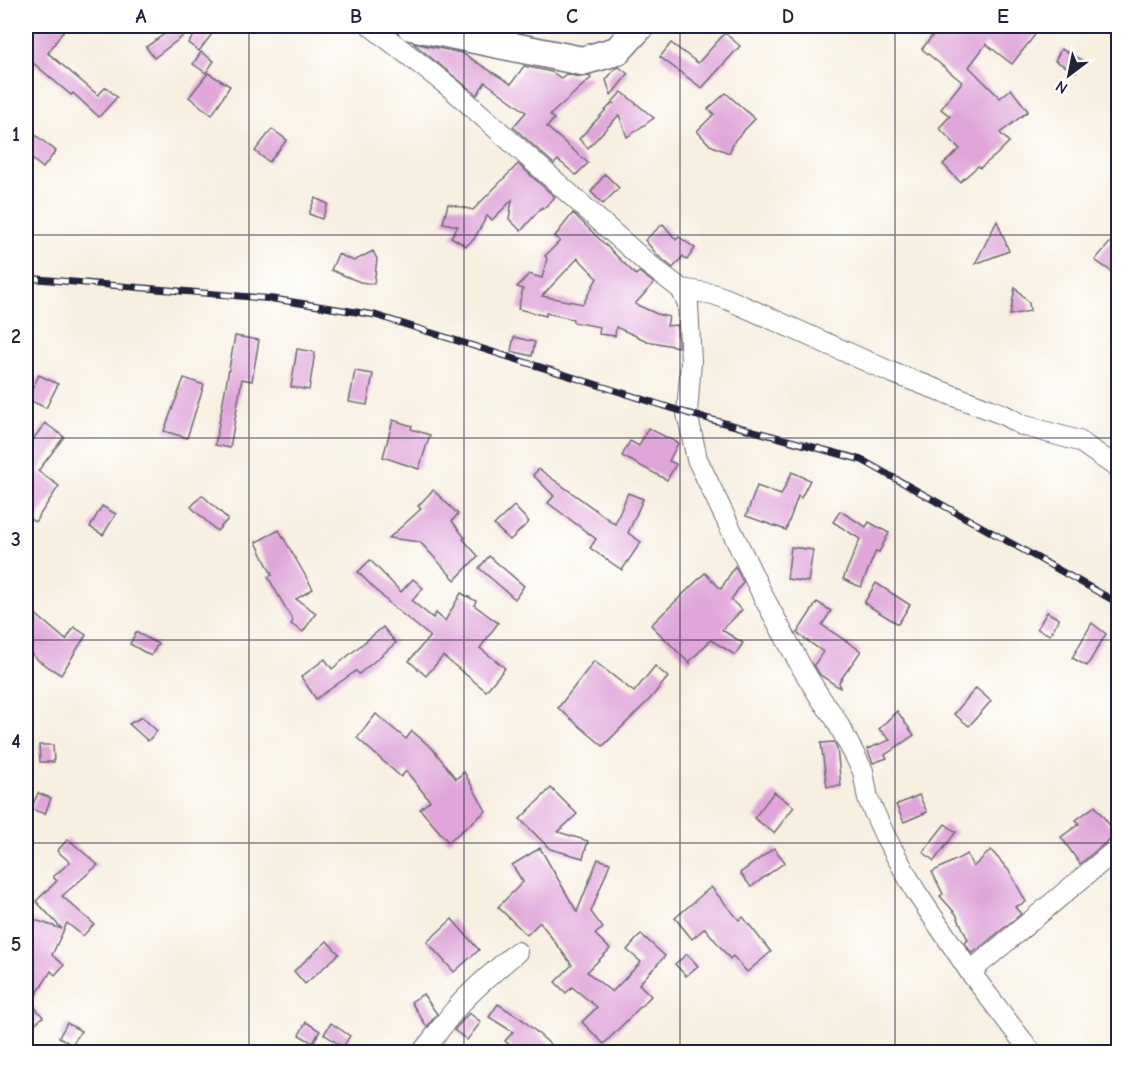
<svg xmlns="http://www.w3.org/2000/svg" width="1144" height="1078" font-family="'Comic Neue',sans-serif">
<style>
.building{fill:#e0a5d9;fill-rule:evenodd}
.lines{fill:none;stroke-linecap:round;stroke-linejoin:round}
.street-casing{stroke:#6d6a75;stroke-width:22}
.secondary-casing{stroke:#6d6a75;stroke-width:31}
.street{stroke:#fff;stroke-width:20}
.secondary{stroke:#fff;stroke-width:28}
.rail-casing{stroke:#22223b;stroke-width:7}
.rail{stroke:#fff;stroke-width:4.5;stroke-dasharray:14;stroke-linecap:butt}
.grid{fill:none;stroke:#22223b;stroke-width:1.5;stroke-opacity:0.55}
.neatline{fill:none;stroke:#22223b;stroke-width:2}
.grid-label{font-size:20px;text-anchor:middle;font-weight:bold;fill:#22223b}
</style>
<rect width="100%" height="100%" fill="#fff"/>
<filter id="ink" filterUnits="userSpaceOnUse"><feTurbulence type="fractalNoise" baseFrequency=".0167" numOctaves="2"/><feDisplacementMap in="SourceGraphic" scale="12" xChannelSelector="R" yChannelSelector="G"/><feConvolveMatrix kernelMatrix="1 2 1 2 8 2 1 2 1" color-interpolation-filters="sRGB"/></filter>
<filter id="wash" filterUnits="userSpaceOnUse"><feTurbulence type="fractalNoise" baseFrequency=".008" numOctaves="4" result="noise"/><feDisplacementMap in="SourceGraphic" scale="24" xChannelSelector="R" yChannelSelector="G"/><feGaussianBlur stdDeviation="1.35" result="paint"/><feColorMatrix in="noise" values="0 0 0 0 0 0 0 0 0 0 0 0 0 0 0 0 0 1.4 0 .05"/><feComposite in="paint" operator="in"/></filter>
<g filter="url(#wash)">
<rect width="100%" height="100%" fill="#f7efe0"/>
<g id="blocks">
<g class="building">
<path d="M26,26h41l-19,27 50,42 8,-8 11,10 -18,20 -26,-24 -2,2 -45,-38z"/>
<path d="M176,26l7,10 -29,22 -8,-11z"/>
<path d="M202,26h16l-19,25 -11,-8z"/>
<path d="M940,26h102l-30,38 -26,-20 -17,23 31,31 11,-9 17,22 -28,22 9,9 -13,13 -16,13 -2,-2 -18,16 -17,-18 17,-15 -21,-21 11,-12 -9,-7 21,-27 -40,-33z"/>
<path d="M725,33l15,13 -38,42 -42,-31 11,-14 27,20z"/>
<path d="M413,43l49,10 49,31 13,-18 28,6 9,6 5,-4 13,3 10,-1 2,2 -41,37 4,4 -7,8 41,36 -12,12 -18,-15 -4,4 -41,-37 13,-15 -41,-30 -8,13z"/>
<path d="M1061,49l21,11 -6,12 -21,-11z"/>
<path d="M201,52l13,9 -8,12 -13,-9z"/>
<path d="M619,67l9,7 -17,21 -5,-15 9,-11z"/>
<path d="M208,73l22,13 -18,29 -23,-18z"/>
<path d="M622,92l32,26 -27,19 -8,-22 -31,33 -9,-9 34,-37 1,2 -1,-3z"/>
<path d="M726,93l29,26 -20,21 -6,13 -19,-8 -13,-14 17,-17 -6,-5z"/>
<path d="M272,129l15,11 -18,22 -14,-11z"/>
<path d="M34,134l22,17 -13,17 -17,-14v-9z"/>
<path d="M518,164l37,33 -12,12 -1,-2 -21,24 -12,-12 3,-19 -20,20 -5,-4 -13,23 -8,7 -15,-9 7,-11 -15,-3 5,-19 25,6z"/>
<path d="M605,174l14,14 -16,16 -12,-12z"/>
<path d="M315,198l13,6 -6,15 -13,-5z"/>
<path d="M573,213l63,62 3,-3 15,11 -19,21 22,10 12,3 -2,9 10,-1 1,22 -31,-6 -31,-14 -1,9 -16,-2 1,-7 -27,-5v-3l-27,-6v3l-28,-7 5,-20 -6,-2 12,-13 13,4 5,-20 -2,-2 15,-15 -5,-5zM578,258l19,20 -14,26 -41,-8z"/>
<path d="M997,221l12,30 -34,13z"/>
<path d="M663,224l13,16 3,-3 16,11 -8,12 -4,-4 -10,12 -16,-13 -12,-15z"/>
<path d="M1119,232v45l-24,-17z"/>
<path d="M373,251l4,8 -3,25 -14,-2 -29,-12 7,-16 16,7z"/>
<path d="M1015,287l14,16 1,8 -20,4z"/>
<path d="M235,336l24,4 -7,41 -10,-2 -12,69 -15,-3z"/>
<path d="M514,337l21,5 -3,14 -21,-5z"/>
<path d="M297,349l18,3 -6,38 -18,-3z"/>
<path d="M355,371l18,3 -6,31 -18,-3z"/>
<path d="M39,375l19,9 -12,24 -19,-9z"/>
<path d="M184,378l20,7 -17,53 -23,-7z"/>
<path d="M393,420l19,6 -1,3 19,6 -11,34 -36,-12z"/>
<path d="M45,423l19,14 -26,34 21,15 -24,36 -9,-6v-67z"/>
<path d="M648,428l30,15 -9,18 7,3 -9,16 -45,-24 8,-15 9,5z"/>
<path d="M539,469l76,55 13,-31 15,6 -15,34 13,9 -19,28 -32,-22 6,-9 -48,-36 6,-7 -21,-21z"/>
<path d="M792,472l18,8 -9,18 -3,-2 -12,34 -40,-14 11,-30 24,9z"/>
<path d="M433,490l25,24 -6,7 13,17 -2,1 15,17 -23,24 -35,-38 -31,-4 32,-29 -3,-3z"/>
<path d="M202,495l26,24 -11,12 -26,-24z"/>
<path d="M102,506l14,8 -13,21 -13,-8z"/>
<path d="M514,506l15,16 -19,18 -16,-15z"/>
<path d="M840,511l26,16 3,-5 20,11 -10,19 -3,-1 -15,36 -18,-8 17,-40 -27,-17z"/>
<path d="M279,530l34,59 -17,10 20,14 -13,19 -12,-8 2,-3 -25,-44 4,-2 -16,-33z"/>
<path d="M791,547l22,3 -5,32 -21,-3z"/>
<path d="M489,556l35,30 -9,13 -36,-31z"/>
<path d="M370,560l31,32 12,-13 10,9 -11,13 21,17 3,-5 9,8 16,-28 15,8 -2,4 24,18 -18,25 25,20 -19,23 -43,-35 -17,20 -17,-15 21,-25 -38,-30 -34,-34z"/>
<path d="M735,566l8,16 -12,18 11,10 -20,20 21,13 -8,12 -24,-15 -21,21v3l-39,-39 54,-52 16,16z"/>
<path d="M876,583l34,22 -12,19 -34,-21z"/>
<path d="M817,602l14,9 -9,14 39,26 -22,31 1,6 -20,-13 -6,-10 9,-13 -26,-19z"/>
<path d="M26,606l40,34 8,-13 12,8 -25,40 -22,-14 -13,-12z"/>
<path d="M1047,612l12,7 -9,16 -13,-6z"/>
<path d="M1092,623l14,11 -19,32 -15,-8z"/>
<path d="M383,627l13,16 -37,31 -3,-3 -40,28 -15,-22 24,-18 7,10z"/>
<path d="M136,632l22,12 -7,12 -21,-12z"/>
<path d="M594,661l40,31 21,-26 13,11 -18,22 -47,47 -45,-38z"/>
<path d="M976,688l15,13 -22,25 -15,-12z"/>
<path d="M897,711l17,24 -29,20 2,3 -14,5 -6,-14 23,-9 -11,-11z"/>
<path d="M376,714l30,25 6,-8 21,18 23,30 8,-7 22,39 -38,31 -28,-33 10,-8 -24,-30 -5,6 -44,-39z"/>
<path d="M142,717l15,14 -9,10 -19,-17z"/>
<path d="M834,742l3,6 4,38 -14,1 -6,-44z"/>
<path d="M39,745h14l1,17h-14z"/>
<path d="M551,788l26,26 -19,18 30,9 -5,17 -33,-9 -30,-30z"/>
<path d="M774,792l20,15 -20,26 -20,-15z"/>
<path d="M38,793l13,5 -6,16 -14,-5z"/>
<path d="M919,795l8,17 -23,10 -8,-17z"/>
<path d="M1095,806l23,30 -8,3 -30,25 -19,-27 18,-13 -3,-4z"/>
<path d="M945,824l11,8 -22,29 -11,-9z"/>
<path d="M68,839l30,26 -36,31 32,28 -11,12 -16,-13 -15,32 12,10 -9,10 -4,-4 -20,32 12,14 -11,9 -6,-7v-102l36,12 -26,-28 21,-20 -4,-4 17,-15 -13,-11z"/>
<path d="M540,848l37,64 21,-53 12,4 -19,49 12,16 -8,6 15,15 -23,23 25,20 29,-30 -14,-12 14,-16 24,22 -26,28 12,12 -47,48 -22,-22 15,-15 -25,-20 -6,6 -11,-11 17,-17 -32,-43 -13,13 -29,-28 25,-25 -11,-17z"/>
<path d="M774,848l11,14 -34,25 -11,-14z"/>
<path d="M991,850l19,22 16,30 -11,5 6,7 -49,40 -7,-11 3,-3 -12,-26 -16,-18 3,-2 -11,-22 35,-18 6,13z"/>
<path d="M711,887l28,33 4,-3 28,35 -24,20 -14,-16 -3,3 -25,-31 -13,11 -17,-21z"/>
<path d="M452,919l27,31 -25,22 -27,-30z"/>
<path d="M327,941l12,13 -34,30 -11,-13z"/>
<path d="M687,954l11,12 -12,10 -11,-12z"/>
<path d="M423,994l14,20 -10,13 -16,-25z"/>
<path d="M498,1004l25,16 37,33h-41l-14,-12 8,-9 -24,-15z"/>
<path d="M469,1013l12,9 -14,18 -13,-10z"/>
<path d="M306,1022l14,9 -7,12 -14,-8z"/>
<path d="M67,1023l14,8 -9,14 -13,-8z"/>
<path d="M331,1023l19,13 -7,11 -19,-13z"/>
</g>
</g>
</g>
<g filter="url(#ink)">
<use href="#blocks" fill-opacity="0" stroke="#6d6a75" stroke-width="1.5"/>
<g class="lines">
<defs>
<g id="street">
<path d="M371,26l81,63 195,174 34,26 7,15 3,58 -4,51 10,46 67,139 38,70 19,31 14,19 28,53 5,28 17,37 31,56 54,80 61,80"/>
<path d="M681,289l32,5 14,5 166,74 109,41 20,11 57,16 39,27"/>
<path d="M970,972l148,-124"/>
<path d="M422,1052c12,-13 21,-28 32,-41 18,-22 41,-40 63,-59"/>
</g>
<path id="secondary" d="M411,26l171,35 35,-10 23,-25"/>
</defs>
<use href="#street" class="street-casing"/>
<use href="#secondary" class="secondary-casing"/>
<use href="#street" class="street"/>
<use href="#secondary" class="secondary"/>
<defs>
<path id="rail" d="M26,278l248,21 101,16 312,98 175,47 256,143"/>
</defs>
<use href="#rail" class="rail-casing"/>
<use href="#rail" class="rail"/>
</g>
</g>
<path class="grid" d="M249,26v1026M464,26v1026M680,26v1026M895,26v1026M26,235h1092M26,438h1092M26,640h1092M26,843h1092"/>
<rect width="1144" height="1078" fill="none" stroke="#fff" stroke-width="66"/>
<g transform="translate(1069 75) rotate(212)" stroke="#ffffff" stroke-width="4.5" paint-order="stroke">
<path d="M0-4.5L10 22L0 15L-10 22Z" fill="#22223b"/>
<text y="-9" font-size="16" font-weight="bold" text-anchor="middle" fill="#22223b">N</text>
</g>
<rect x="33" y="33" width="1078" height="1012" class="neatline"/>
<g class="grid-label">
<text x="141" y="23">A</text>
<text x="356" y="23">B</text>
<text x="572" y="23">C</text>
<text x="788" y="23">D</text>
<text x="1003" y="23">E</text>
<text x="16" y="141">1</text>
<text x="16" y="343">2</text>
<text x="16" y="546">3</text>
<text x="16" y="748">4</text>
<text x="16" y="951">5</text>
</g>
</svg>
